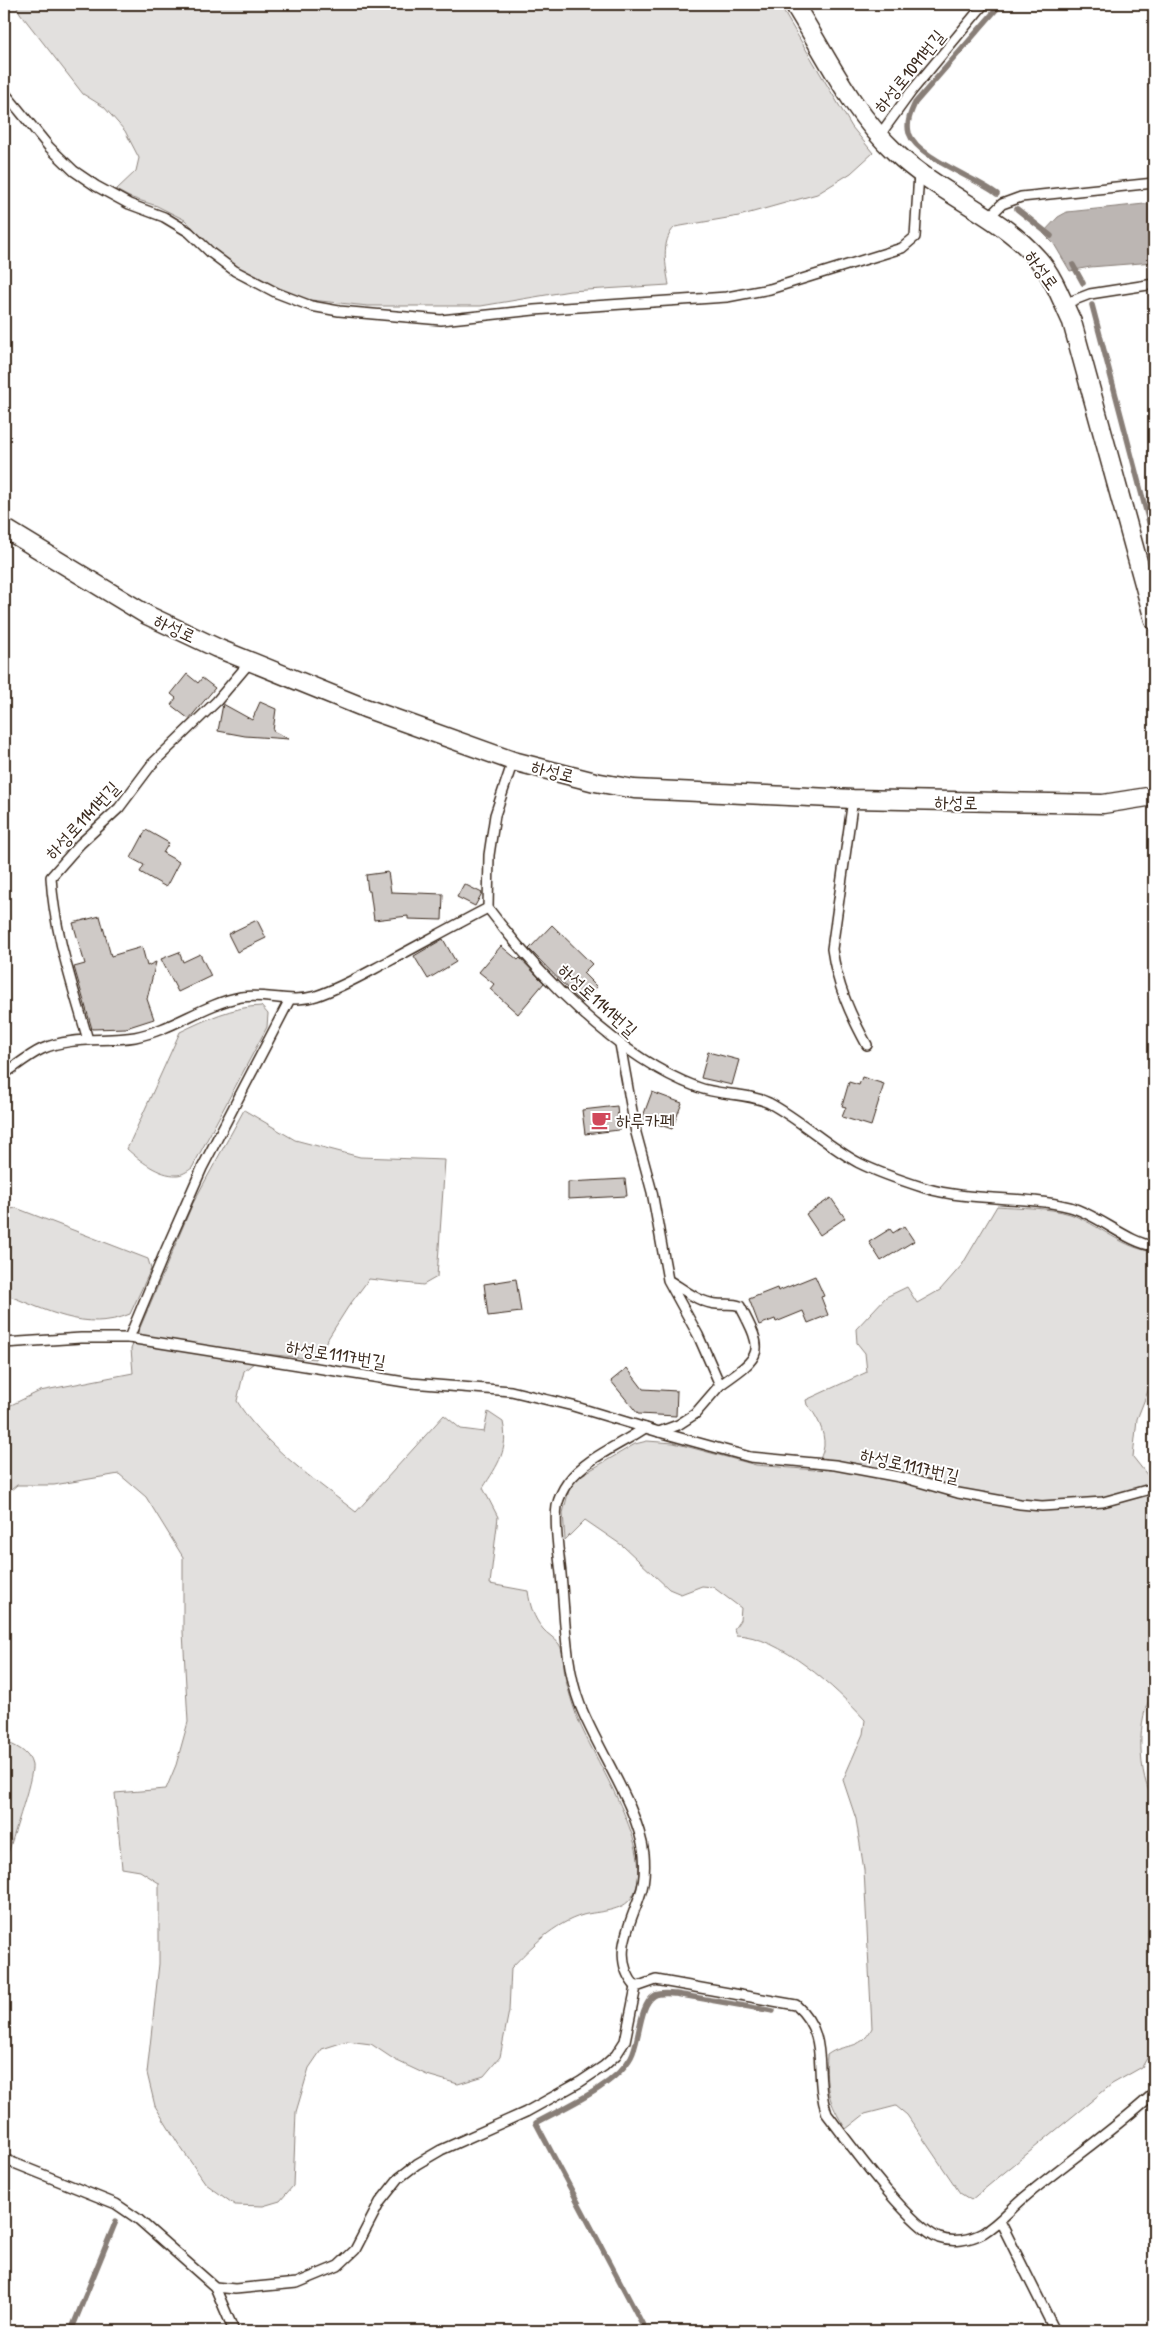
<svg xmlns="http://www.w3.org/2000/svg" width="1158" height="2335" font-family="'Patrick Hand','Poor Story',sans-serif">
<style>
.green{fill:#e2e0de;stroke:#8e857e}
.water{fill:#bcb6b3;stroke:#887e77}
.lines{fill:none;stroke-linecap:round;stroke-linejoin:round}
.stream{stroke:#887e77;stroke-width:5.5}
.building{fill:#cfcac7;stroke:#3b2a1e}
.service-casing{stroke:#3b2a1e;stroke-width:12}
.minor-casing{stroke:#3b2a1e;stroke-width:21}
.service{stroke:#fff;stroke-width:9}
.minor{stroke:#fff;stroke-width:18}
.labels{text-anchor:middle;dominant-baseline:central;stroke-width:4;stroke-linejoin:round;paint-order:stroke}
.street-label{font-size:18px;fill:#3b2a1e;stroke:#fff}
.poi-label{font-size:18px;fill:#3b2a1e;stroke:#fff;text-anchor:start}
</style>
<rect width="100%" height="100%" fill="#fff"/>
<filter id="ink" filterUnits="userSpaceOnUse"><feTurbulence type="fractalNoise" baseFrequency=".02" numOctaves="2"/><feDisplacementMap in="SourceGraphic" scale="10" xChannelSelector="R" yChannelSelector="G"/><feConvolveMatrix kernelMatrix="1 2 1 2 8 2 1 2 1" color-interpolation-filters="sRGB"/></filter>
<g filter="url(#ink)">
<g class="green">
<path d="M16,4h763l73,123 21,26 -22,20 -34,21 -78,22 -64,11c-15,14 -9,40 -6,58l-99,6 -89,15h-113l-67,-7 -26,-10 -46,-25 -44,-44 -28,-14 -28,-9 -13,-7 20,-19 3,-13 -14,-27 -21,-24 -21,-13 -63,-81z"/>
<path d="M261,1006l7,8 -1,13 -75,141c-4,3 -10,7 -15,7 -18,1 -38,-15 -50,-26l53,-117c27,-13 52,-25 81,-26z"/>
<path d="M244,1110l51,30 65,17 85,3 -8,117 -14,8 -54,-6 -21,28 -33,52 -50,-5 -21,17 -7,30c25,43 79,80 119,111l88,-97 17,14 23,3 4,-20 15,10c6,28 -5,42 -20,66l15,29 -8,67 38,7c2,14 5,26 15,38 4,5 12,9 16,15 6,9 4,27 7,37 3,11 6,22 10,33 16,45 84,138 56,183 -9,15 -34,14 -49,18 -30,9 -51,31 -72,53l-2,43 -9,46 -16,19 -26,8 -31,-9 -32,-15 -24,-16 -24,-3 -25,8 -13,19 -13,44 -3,74 -13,15 -17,5 -28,-1 -29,-21 -27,-39 -24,-39 -8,-33 12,-109v-81l-19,-12 -18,-3 -7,-75 51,-4 10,-24 12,-43 -5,-90v-75l-37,-60 -27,-23 -65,11h-37l-13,11v-90l7,-1 29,-14 93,-18 -2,-24 62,-146z"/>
<path d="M997,1206c24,2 50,1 73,8 27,9 56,37 84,37v125l-17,43 -4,38 15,19 6,3v214c-19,21 -16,86 0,107v246l-12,21 -30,17 -141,116 -11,-7 -53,-78 -11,-9 -31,8 -19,15c-18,-27 -21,-42 -19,-74 17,-13 33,-3 45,-27l-8,-158 -8,-51 -13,-39 20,-46 2,-14c-29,-32 -85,-84 -129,-85l-2,-6 6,-9 1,-12 -28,-21 -11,-1 -21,8 -12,-5 -46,-43 -38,-26 -20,20 -2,-27 7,-27 10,-10 19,-11 36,-21 12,-3 27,2 82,22 59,5c3,-7 8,-16 9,-24 1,-14 -7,-31 -17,-41l-1,-5 61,-28 -2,-19 -8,-10 -1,-14 30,-32 21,-10 10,16 23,-13 22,-25z"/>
<path d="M16,1208l132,51 3,10 -21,45c-44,19 -85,-5 -126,-20v-75l1,-9z"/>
<path d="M4,1741c11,5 25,10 28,24 2,12 -23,84 -28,101z"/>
</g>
<path class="water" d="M1154,203v59l-64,5 -20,4 -16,-27 -11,-11 15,-16 9,-5z"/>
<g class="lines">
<g class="stream">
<path d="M997,194c-20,-16 -80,-36 -88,-61 -3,-11 2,-21 6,-30l86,-99"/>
<path d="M1017,209l34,27"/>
<path d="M1073,265l10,18"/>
<path d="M1092,305l62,236"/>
<path d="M71,2331l45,-110"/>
<path d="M646,2331l-110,-208c29,-16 79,-37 95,-66 9,-16 8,-52 23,-61 6,-4 15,-2 22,-2l97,17"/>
</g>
</g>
<g class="building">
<path d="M187,674l11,9 4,-5 13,10 -26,31 -18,-14 5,-7 -5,-4z"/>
<path d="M260,702l16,7 -3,22 16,8 -44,-3 -27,-5 5,-27 29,16z"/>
<path d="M146,830l23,13 -6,10 16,9 -13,25 -26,-15 4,-7 -13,-7z"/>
<path d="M388,872l3,20 52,2 -1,26 -34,-1v-3l-34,4 -4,-29h-2l-2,-16z"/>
<path d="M464,884l18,9 -7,13 -18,-9z"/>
<path d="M100,916l11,40 31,-9 5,19 9,-4 -9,37 7,20 -28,9 -34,1 -18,-62 11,-3 -12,-41z"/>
<path d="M257,920l9,18 -29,14 -9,-18z"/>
<path d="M552,925l40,39 -9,9 14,14 -15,16 -53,-54z"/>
<path d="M443,939l13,23 -28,17 -14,-23z"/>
<path d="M501,946l17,14 2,-2 24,25 -26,31 -28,-25 4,-5 -15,-12z"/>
<path d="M179,952l4,10 17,-8 11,22 -33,16 -17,-33z"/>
<path d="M708,1052l31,8 -7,25 -31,-7z"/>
<path d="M862,1077l22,7 -13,42 -29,-9 4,-10 -4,-1 7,-24 10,3z"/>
<path d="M652,1092l30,11 -10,26 -30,-10z"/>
<path d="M617,1106l2,24 -34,4 -3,-24z"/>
<path d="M625,1179l2,17 -59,3v-17z"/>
<path d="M831,1198l14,20 -25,17 -14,-21z"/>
<path d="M904,1226l10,15 -33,20 -12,-19 21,-13 3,4z"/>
<path d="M815,1276l9,20 -3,1 7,18 -20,8 -5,-12 -27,11 -1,-3 -16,6 -10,-26 28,-11 1,3z"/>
<path d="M516,1279l5,33 -33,4 -4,-32z"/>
<path d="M627,1368l16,21 34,2 -1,25 -38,-2 -27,-33z"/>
</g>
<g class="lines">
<defs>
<g id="service">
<path d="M4,92l45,55 25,24 22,15 33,18 35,13 25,15 22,21 24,18 42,22 34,13 28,5 102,9 93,-10 193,-13 43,-8 132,-41 13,-11 4,-64"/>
<path d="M879,136l32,-44 73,-88"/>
<path d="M989,217l13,-13 19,-7 133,-14"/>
<path d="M1064,304l26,-10 64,-10"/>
<path d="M513,761l-18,54 -6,40 -1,53c50,67 129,149 209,179 23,9 49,5 72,16 32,17 58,43 90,60 20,10 44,18 66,25 47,14 98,7 145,19 29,8 58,36 84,39"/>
<path d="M853,799l-21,150c5,36 18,65 35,96"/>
<path d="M88,1040c-15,-53 -34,-108 -37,-163l29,-33 39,-36 33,-44 65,-63 33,-39"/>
<path d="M620,1044l16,89 16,59 16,88c15,9 31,23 49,24 9,1 15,-1 23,2 25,47 23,49 -20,79l-22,-50 -30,-55"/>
<path d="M4,1074c12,-8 25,-19 38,-25 29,-13 63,-7 93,-12 37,-7 69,-33 106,-40 27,-4 48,7 75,-1 27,-9 50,-23 75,-36 32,-17 64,-35 97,-52"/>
<path d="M129,1338l35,-84 38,-86 87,-167"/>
<path d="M4,1343l77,-5h48l282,45 100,8 62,15 86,26 19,-7 17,-11 25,-29"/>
<path d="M659,1432l91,25 85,8 70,13 53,15 62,11 22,2 61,-4 51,-14"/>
<path d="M636,1987c-26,-29 -6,-62 4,-92 5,-13 5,-28 4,-41 -6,-48 -46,-103 -64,-149 -15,-39 -15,-90 -19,-131 -2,-20 -7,-49 -4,-68 2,-9 6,-17 11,-24 18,-24 52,-37 77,-54"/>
<path d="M4,2159l112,45 22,15 77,68 20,2 62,-6 41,-17 17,-16 25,-48 19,-24 18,-14 24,-14 85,-38 54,-30 24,-16 12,-11 9,-14 11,-54 20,-7 140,25c36,33 16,67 31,109 22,29 82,112 112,124 14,5 31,2 44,-5 17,-10 28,-25 43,-37 42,-35 88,-66 128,-103"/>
<path d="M1000,2221l55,110"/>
<path d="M215,2287l19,44"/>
</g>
<g id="minor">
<path d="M794,4c32,51 57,107 102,149 43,41 103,61 142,106 16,18 24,42 34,63l82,298"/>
<path d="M4,528l143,87 70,33 148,60 148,53 82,21 39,7 219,10 250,5 51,-8"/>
</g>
</defs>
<use href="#service" class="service-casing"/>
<use href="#minor" class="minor-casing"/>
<use href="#service" class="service"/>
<use href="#minor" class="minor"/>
</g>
</g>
<defs>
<symbol id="cafe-bare" viewBox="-9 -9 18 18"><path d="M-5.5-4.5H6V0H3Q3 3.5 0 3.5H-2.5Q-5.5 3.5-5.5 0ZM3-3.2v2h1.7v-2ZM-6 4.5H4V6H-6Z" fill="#d1495b" stroke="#fff" stroke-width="2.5" paint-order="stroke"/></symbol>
</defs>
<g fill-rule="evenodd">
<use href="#cafe-bare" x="587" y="1106" width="28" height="28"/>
</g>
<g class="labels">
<g class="street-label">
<text transform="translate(909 71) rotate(-51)">하성로1091번길</text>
<text transform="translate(1042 270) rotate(54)">하성로</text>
<text transform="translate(175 628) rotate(25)">하성로</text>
<text transform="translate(553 771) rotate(14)">하성로</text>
<text transform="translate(956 802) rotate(1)">하성로</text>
<text transform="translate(82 820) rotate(-47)">하성로1141번길</text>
<text transform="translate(598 1000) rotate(42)">하성로1141번길</text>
<text transform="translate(336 1354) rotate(9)">하성로1117번길</text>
<text transform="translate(910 1465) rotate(13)">하성로1117번길</text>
</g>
<g class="poi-label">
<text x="616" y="1120">하루카페</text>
</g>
</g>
<rect width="1158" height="2335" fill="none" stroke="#fff" stroke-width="20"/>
<rect x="10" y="10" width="1138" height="2315" fill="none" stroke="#3b2a1e" stroke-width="2" filter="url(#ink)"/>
</svg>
